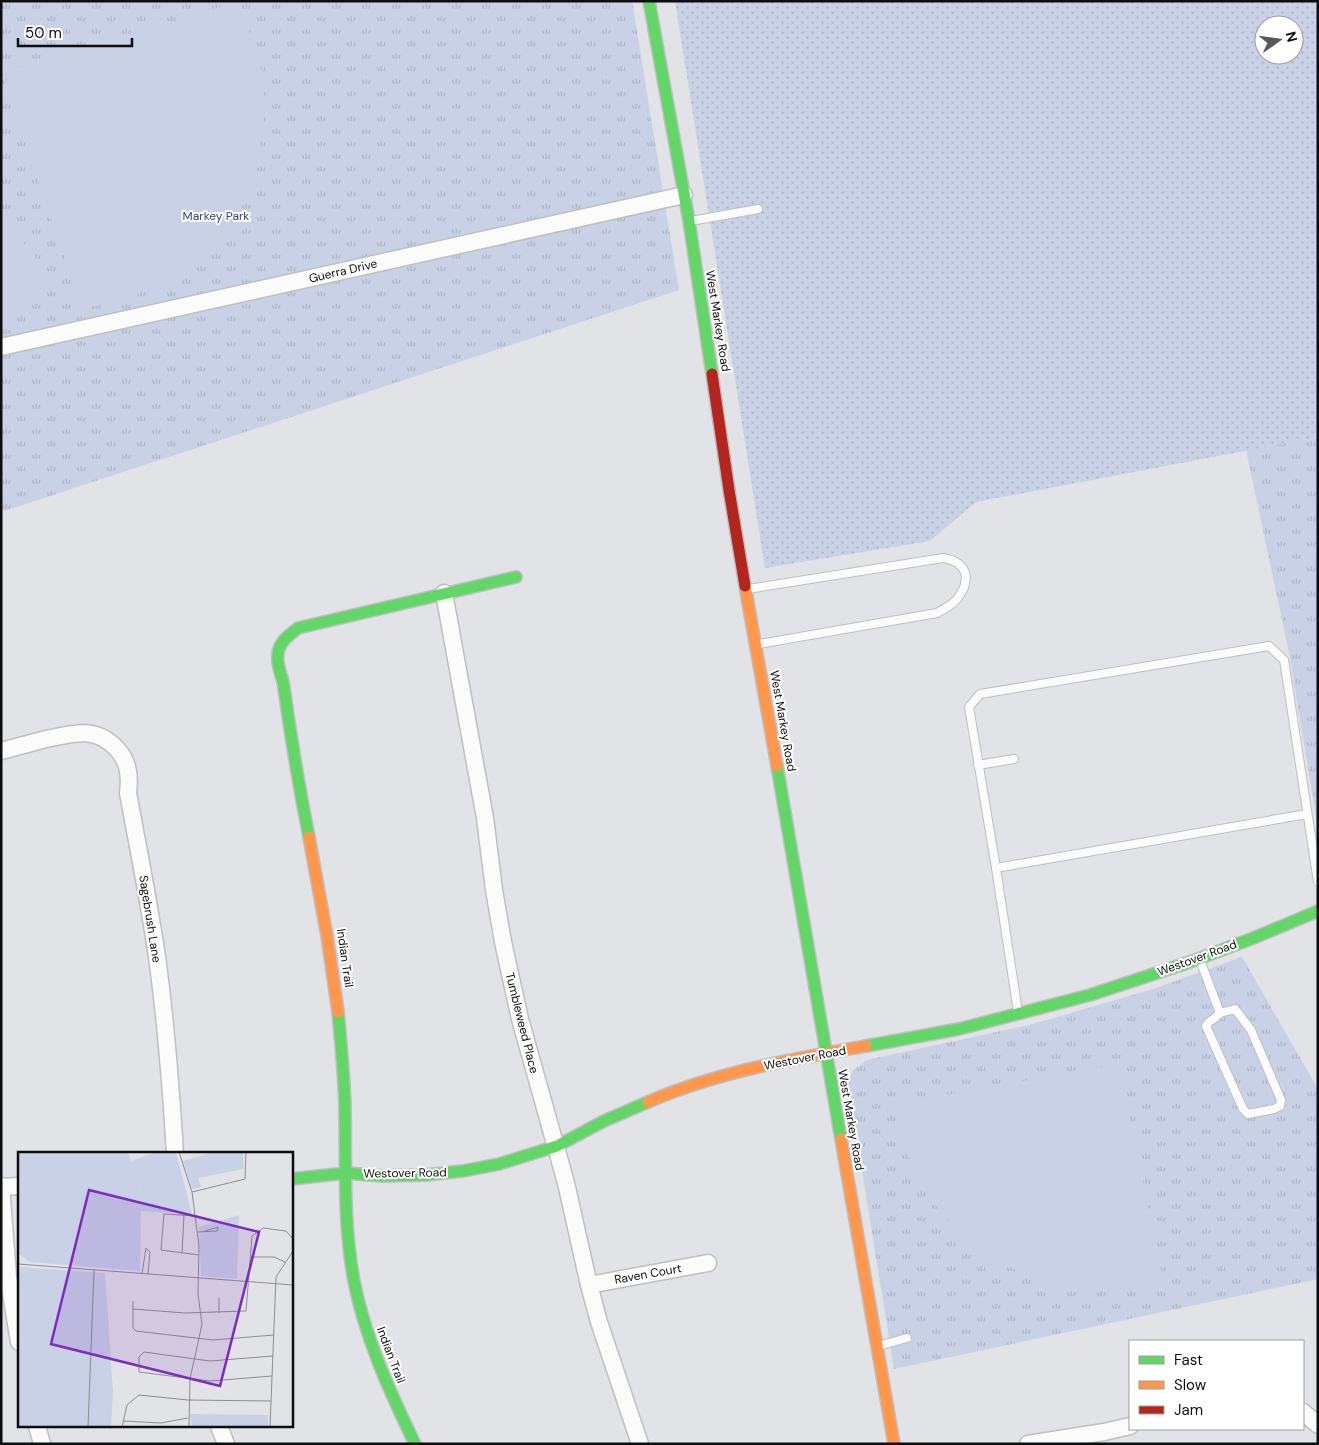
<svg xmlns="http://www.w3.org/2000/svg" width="1319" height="1445" font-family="'DM Sans',sans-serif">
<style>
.grass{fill:url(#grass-dots);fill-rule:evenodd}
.park{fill:url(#park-tufts)}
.pitch{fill:#c9d1e7}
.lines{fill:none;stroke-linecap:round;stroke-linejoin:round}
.lane-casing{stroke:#bebfc1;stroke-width:10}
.street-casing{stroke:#bebfc1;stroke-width:19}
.fast-casing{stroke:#bebfc1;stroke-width:14}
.slow-casing{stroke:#bebfc1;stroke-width:14}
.jam-casing{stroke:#bebfc1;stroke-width:14}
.lane{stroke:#fbfbfb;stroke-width:8}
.street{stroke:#fbfbfb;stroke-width:16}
.fast{stroke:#63d668;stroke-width:11}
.slow{stroke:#ff974d;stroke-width:11}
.jam{stroke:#b3261e;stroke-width:11}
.labels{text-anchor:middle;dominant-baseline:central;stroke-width:4;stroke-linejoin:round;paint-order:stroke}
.park-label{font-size:12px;fill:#334575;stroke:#fff}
.street-label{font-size:12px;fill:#0c0d0f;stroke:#fff}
.inset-road{fill:none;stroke:#8c8d91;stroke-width:1}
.view{fill:#7b2cbf;fill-opacity:0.15;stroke:#7b2cbf;stroke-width:2.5}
.inset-edge{fill:none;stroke:#0c0d0f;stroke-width:2.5}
</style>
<defs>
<pattern id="grass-dots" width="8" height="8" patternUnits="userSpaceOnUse" patternTransform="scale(1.25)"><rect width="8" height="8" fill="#c9d1e7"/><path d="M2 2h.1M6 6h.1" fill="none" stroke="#abb2c5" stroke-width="1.8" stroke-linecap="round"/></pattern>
<pattern id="park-tufts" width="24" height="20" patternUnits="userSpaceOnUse" patternTransform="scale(1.25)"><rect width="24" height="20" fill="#c9d1e7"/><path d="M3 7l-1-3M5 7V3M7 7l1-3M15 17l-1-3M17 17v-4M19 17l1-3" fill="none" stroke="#abb2c5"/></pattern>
</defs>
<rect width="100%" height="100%" fill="#e2e3e7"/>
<path class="grass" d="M675,1h643v436l-342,65 -46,39 -165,27zM1264,25h30v30h-30z"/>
<g class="park">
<path d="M1,1h631l47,289 -678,222z"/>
<path d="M1318,437v392l-29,-176 -43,-203z"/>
<path d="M1242,957l76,132v190l-424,90 -46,-285 5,-14 14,-10 166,-36 120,-35z"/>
</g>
<g class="pitch">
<path d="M237,2l24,60 4,49 -7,51 -16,44 -32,41 -35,29 -37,18 -56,15 -77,-226 8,-14z"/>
<path d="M1,215l49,61 -34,30 -15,9z"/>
<path d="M1119,1064l45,220 -39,5 -48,2 -36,-9 -52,-25 -32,-26 -30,-36 -23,-48 -8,-43z"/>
</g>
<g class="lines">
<defs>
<g id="lane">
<path d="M691,221l67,-12"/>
<path d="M748,589l195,-31c25,4 29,22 14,41 -4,6 -14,10 -20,14l-178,31"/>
<path d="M978,765l36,-6"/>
<path d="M996,868l311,-54"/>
<path d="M1200,960l20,53"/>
<path d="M1235,1009l16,21 30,70 -1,6 -6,3 -26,5 -5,-5 -37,-83c3,-6 10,-7 14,-13z"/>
<path d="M1018,1012l-22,-144 -27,-161 11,-13 289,-48 15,14 34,222"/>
<path d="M878,1346l29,-8"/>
</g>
<g id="street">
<path d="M1,347l683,-152"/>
<path d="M444,593l41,225 9,72 9,52 17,77 46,164 23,102 10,37 41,122"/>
<path d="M1,751c15,-4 30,-8 45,-12 28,-6 50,-13 71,10 12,13 13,28 11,44 10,54 21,109 29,164 9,65 14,131 18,197"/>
<path d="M1,1186l7,90 11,66"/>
<path d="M1,1187l18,-1"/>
<path d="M589,1285l119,-22"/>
<path d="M1303,1412l15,13"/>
<path d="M37,1426l5,18"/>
<path d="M219,1426l7,18"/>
<path d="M1028,1444l76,-12 26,-6"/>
</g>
<g id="fast">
<path d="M649,1l40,220 23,153"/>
<path d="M777,766l64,373"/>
<path d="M309,837c-10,-50 -18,-99 -25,-149 -1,-11 -8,-22 -6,-34 1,-12 11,-19 20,-26l218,-51"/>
<path d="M338,1012c3,31 6,63 7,95 1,58 -2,116 9,174 11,57 36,111 61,163"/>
<path d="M866,1046l93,-17 131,-34 97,-32 64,-24 67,-28"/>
<path d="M291,1179l55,-6 36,3 44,-1 37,-4 36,-7 58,-18 47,-25 44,-19"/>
</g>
<g id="slow">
<path d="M745,586l32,180"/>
<path d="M309,837l18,99 11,76"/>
<path d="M648,1102c69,-30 144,-43 218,-56"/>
<path d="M841,1139l53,305"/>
</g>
<path id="jam" d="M712,374l17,116 16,96"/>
</defs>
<use href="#lane" class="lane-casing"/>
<use href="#street" class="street-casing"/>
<use href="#fast" class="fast-casing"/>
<use href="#slow" class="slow-casing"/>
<use href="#jam" class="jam-casing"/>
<use href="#lane" class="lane"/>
<use href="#street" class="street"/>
<use href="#fast" class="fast"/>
<use href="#slow" class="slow"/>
<use href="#jam" class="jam"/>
</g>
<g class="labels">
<g class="park-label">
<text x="216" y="216">Markey Park</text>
</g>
<g class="street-label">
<text transform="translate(343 271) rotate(-13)">Guerra Drive</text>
<text transform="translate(718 321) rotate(81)">West Markey Road</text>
<text transform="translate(783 721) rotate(80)">West Markey Road</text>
<text transform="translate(150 919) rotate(81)">Sagebrush Lane</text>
<text transform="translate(345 958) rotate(82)">Indian Trail</text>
<text transform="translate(1197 958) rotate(-20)">Westover Road</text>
<text transform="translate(522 1023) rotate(76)">Tumbleweed Place</text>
<text transform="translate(805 1058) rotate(-11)">Westover Road</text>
<text transform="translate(851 1120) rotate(80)">West Markey Road</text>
<text transform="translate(405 1173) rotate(-1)">Westover Road</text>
<text transform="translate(648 1274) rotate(-10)">Raven Court</text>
<text transform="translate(391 1355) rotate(69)">Indian Trail</text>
</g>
</g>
<g transform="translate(18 1152)">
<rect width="275" height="275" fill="#e2e3e7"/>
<path d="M0,0h110l13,39 -1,80 -110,-9 -12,-9z" fill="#c9d1e7"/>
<path d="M138,0h20l16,62 -52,-3 1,-20 -10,-30zM196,0h29l1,17 -46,9 3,9 -9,2 -9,-28zM221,63l-2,64 -36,-3 -2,-49zM0,115l87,6 8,119 -2,35h-93zM172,262l78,1v12h-76z" fill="#c9d1e7"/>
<path d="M190,92l27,1 -8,20 -21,7zM21,162l14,2 -6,29 -27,-6 4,-16zM54,164l14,11 3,17 -30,1 -1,-28zM6,192l24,13 -13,24 -14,-16zM67,194l3,21 -6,10 -9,6 -13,-24zM35,216l20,20 -9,6 -16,1 -14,-10z" fill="#c9d1e7"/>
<path class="inset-road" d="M161,0l13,40 7,54 -1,48 4,30 -12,55 -1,48M174,40l53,-13 1,-27M178,64l-32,-2 -3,36 38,5M180,80l19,-1 1,-4 -13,4M164,101l2,-38M233,105h23l11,5M0,112l275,21M124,122l4,-26 4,4 -2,22M115,149v27l3,3 77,9 61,-5M115,157l52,4 61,-2 6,-75 11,-8 23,3 7,8M201,161v-15M254,224l-62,5 -71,-9v-15l5,-5 66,9 63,-5M105,269l38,2 27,-5M70,275l6,-157M104,275l5,-22 12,-10 49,5 83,1M252,275l6,-150 17,-26"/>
<path class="view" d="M71,38l170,42 -39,154 -169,-42z"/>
<rect width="275" height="275" class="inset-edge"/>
</g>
<rect width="1319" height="1445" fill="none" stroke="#0c0d0f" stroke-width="5"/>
<rect x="1129" y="1340" width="175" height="90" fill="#ffffff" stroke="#9e9e9f"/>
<rect x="1139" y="1356" width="25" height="8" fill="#63d668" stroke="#9e9e9f"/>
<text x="1174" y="1365" font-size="15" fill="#0c0d0f">Fast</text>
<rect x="1139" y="1381" width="25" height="8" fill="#ff974d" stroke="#9e9e9f"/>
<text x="1174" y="1390" font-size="15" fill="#0c0d0f">Slow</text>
<rect x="1139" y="1406" width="25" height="8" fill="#b3261e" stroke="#9e9e9f"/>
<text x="1174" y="1415" font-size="15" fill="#0c0d0f">Jam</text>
<g transform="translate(1279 40) rotate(76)"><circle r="24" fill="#ffffff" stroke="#9e9e9f"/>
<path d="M0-4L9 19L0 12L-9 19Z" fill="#57585b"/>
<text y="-8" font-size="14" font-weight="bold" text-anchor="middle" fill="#0c0d0f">N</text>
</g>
<path d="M18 38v8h114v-8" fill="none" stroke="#0c0d0f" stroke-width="2.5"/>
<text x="25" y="38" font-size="15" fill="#0c0d0f" stroke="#ffffff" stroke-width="4" paint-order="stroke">50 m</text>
</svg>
